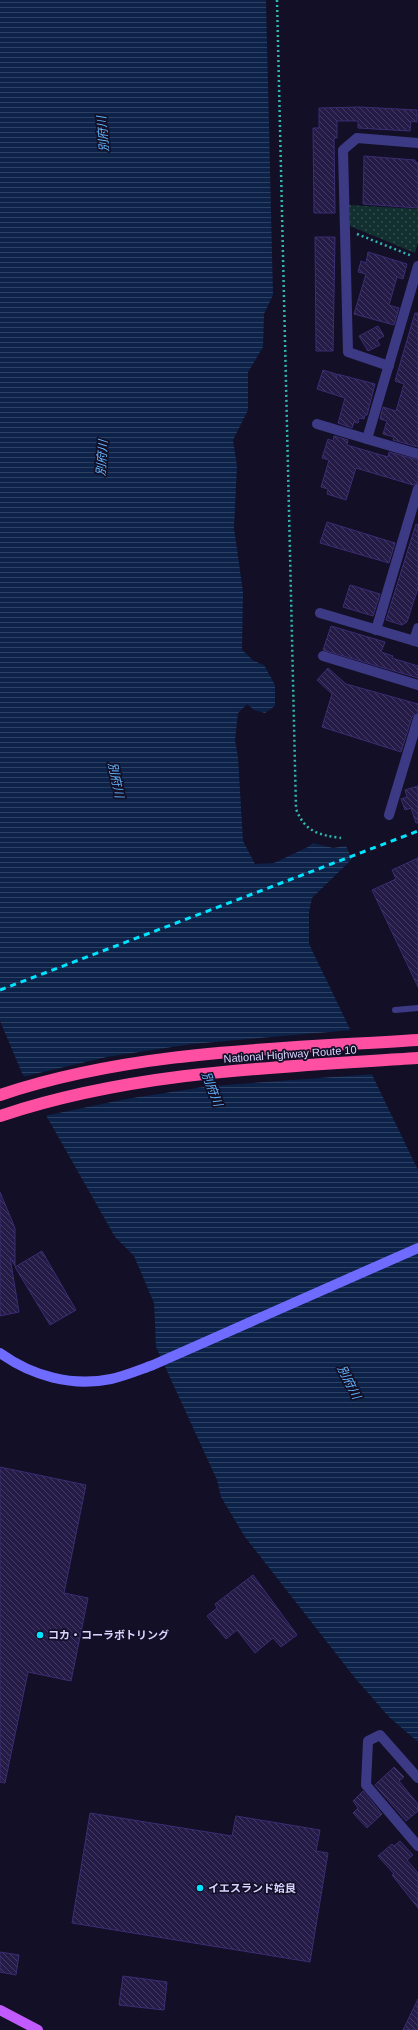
<svg xmlns="http://www.w3.org/2000/svg" width="418" height="2030" font-family="Arial,'Noto Sans JP',sans-serif">
<style>
.park{fill:url(#park-dots)}
.water{fill:url(#water-rules)}
.pier{fill:#130f26}
.building{fill:url(#building-back-hatch);stroke:#3b2d73}
.lines{fill:none;stroke-linecap:round;stroke-linejoin:round}
.path{stroke:#2fb8b0;stroke-width:2.5;stroke-dasharray:2 3;stroke-linecap:butt}
.lane{stroke:#3d3a85;stroke-width:6}
.street{stroke:#3d3a85;stroke-width:10}
.secondary{stroke:#6f6bff;stroke-width:10}
.primary{stroke:#c25bff;stroke-width:10}
.highway{stroke:#ff4fa3;stroke-width:12}
.rail{stroke:#00e5ff;stroke-width:3;stroke-dasharray:6 5;stroke-linecap:butt}
.poi-dot{fill:#00e5ff;stroke:#130f26;stroke-width:1.5}
.labels{text-anchor:middle;dominant-baseline:central;stroke-width:3.5;stroke-linejoin:round;paint-order:stroke}
.street-label{font-size:11px;fill:#d9d4ff;stroke:#130f26}
.poi-label{font-size:11px;font-weight:bold;fill:#d9d4ff;stroke:#130f26;text-anchor:start}
.water-label{font-size:12px;font-style:italic;fill:#62b6ff;stroke:#130f26}
</style>
<defs>
<pattern id="park-dots" width="8" height="8" patternUnits="userSpaceOnUse"><rect width="8" height="8" fill="#12302f"/><path d="M2 2h.1M6 6h.1" fill="none" stroke="#344d4e" stroke-width="1.8" stroke-linecap="round"/></pattern>
<pattern id="water-rules" width="6" height="5" patternUnits="userSpaceOnUse"><rect width="6" height="5" fill="#0c2248"/><path d="M0 2.5h6" fill="none" stroke="#2f4163"/></pattern>
<pattern id="building-back-hatch" width="6" height="6" patternUnits="userSpaceOnUse"><rect width="6" height="6" fill="#241b47"/><path d="M-1 5l2 2M0 0l6 6M5-1l2 2" fill="none" stroke="#433b63"/></pattern>
</defs>
<rect width="100%" height="100%" fill="#130f26"/>
<path class="park" d="M349,205l69,4v33l-3,11 -65,-27z"/>
<path class="water" d="M0,0h266l7,295 -9,19 -1,33 -15,25v38l-15,30 4,26 -3,62 9,64 -1,58 12,11 10,4 11,20v21l-10,7 -11,-3 -7,-6 -9,9 -3,27 3,17 5,84 12,23 19,-1 34,-16 5,-4 20,5 13,-2 6,13 -40,39 -3,14v32l109,226v572l-29,-25 -34,-39 -110,-141 -24,-40 -4,-17 -61,-133 -2,-44 -20,-47 -19,-19 -93,-164 -22,-52z"/>
<path class="pier" d="M353,1030l21,44 -164,12 -84,13 -82,17 -22,-39 85,-20 85,-13z"/>
<g class="building">
<path d="M359,107l58,3v12l-6,-1 -1,10 -52,-3v-7h-21v17h-3l1,75h-21l-1,-85h6v-20z"/>
<path d="M364,156l51,4v2l3,1v45l-55,-4z"/>
<path d="M315,237h20l-2,114h-17z"/>
<path d="M368,252l39,12 -4,15 -6,-2 -8,28 10,3 -5,17 -40,-11 12,-40 -8,-2 3,-11 5,2z"/>
<path d="M415,313h3v134l-25,-7 1,-3 -11,-3 4,-13 -7,-2 3,-12 13,4 8,-27 -9,-3z"/>
<path d="M378,326l6,10 -7,4 3,5 -12,6 -9,-15z"/>
<path d="M323,370l13,4v4l1,-4 38,10 -8,31h-2l-1,4 -5,-1 -1,5 -4,-1 -2,6 -14,-5 7,-25 -28,-9z"/>
<path d="M334,436l14,4 -1,5 41,12 1,-5 29,8v23l-5,2 -57,-17 -10,32 -19,-6 1,-5 -7,-2 8,-27 -7,-2 6,-19 5,2z"/>
<path d="M327,522l68,21 -6,20 -69,-20z"/>
<path d="M416,524l2,1v63l-11,34 -5,3 -16,-5z"/>
<path d="M350,585l30,9 -7,22 -30,-9z"/>
<path d="M331,626l54,16 -4,10 12,4 -1,2 26,8v12l-95,-28z"/>
<path d="M328,668l18,16 72,20v9l-6,4 -11,35 -79,-25 10,-33 -15,-14z"/>
<path d="M418,786v37h-2l-5,-15 -6,2 -4,-11 6,-2 -2,-7z"/>
<path d="M418,858v129l-46,-97 24,-11 -4,-9z"/>
<path d="M0,1192l15,36v38l-5,-9 9,55 -19,4z"/>
<path d="M42,1251l34,59 -26,15 -35,-58z"/>
<path d="M0,1467l86,18 -22,108 24,5 -17,83 -43,-9 -23,111 -5,-1z"/>
<path d="M253,1575l44,60 -16,12 -8,-9 -18,15 -18,-23 -11,9 -19,-23 10,-8 -2,-4z"/>
<path d="M394,1767l10,10 -5,4 19,23v7l-12,10 -31,-36z"/>
<path d="M363,1791l19,23 -15,14 -14,-15 5,-5 -5,-7z"/>
<path d="M90,1813l142,23 4,-20 84,14 -4,21 12,2 -18,109 -238,-39z"/>
<path d="M400,1841l13,14 -6,5 11,13v35l-26,-33 2,-1 -16,-18 14,-12 2,2z"/>
<path d="M0,1952l19,3 -3,20 -16,-3z"/>
<path d="M123,1976l44,6 -3,28 -45,-5z"/>
<path d="M418,1999v31h-15z"/>
</g>
<g class="lines">
<g class="path">
<path d="M277,0l19,809c9,23 23,26 45,29"/>
<path d="M357,234l55,22"/>
</g>
<path class="lane" d="M395,1010l23,-2"/>
<g class="street">
<path d="M418,266l-51,173 51,15"/>
<path d="M389,366l-41,-14 -5,-202 14,-12 61,5"/>
<path d="M317,424l50,15"/>
<path d="M320,613l98,29"/>
<path d="M376,630l42,-141"/>
<path d="M414,641l4,-13"/>
<path d="M323,656l95,29"/>
<path d="M389,815l29,-96"/>
<path d="M418,1778l-38,-43 -12,6 -2,44 52,61"/>
</g>
<path class="secondary" d="M0,1353c32,23 72,34 111,26 14,-3 28,-9 42,-14l265,-117"/>
<path class="primary" d="M0,2010l38,20"/>
<g class="highway">
<path d="M0,1095c134,-45 279,-46 418,-55"/>
<path d="M0,1116c134,-45 278,-49 418,-58"/>
</g>
<path class="rail" d="M0,990l418,-159"/>
</g>
<g class="poi-dot">
<circle cx="40" cy="1635" r="4"/>
<circle cx="200" cy="1888" r="4"/>
</g>
<g class="labels">
<g class="street-label">
<text transform="translate(290 1054) rotate(-4)">National Highway Route 10</text>
</g>
<g class="poi-label">
<text x="48" y="1635">コカ・コーラボトリング</text>
<text x="208" y="1888">イエスランド姶良</text>
</g>
<g class="water-label">
<text transform="translate(103 134) rotate(-95)">別府川</text>
<text transform="translate(102 458) rotate(-86)">別府川</text>
<text transform="translate(116 780) rotate(78)">別府川</text>
<text transform="translate(212 1089) rotate(69)">別府川</text>
<text transform="translate(349 1382) rotate(63)">別府川</text>
</g>
</g>
</svg>
